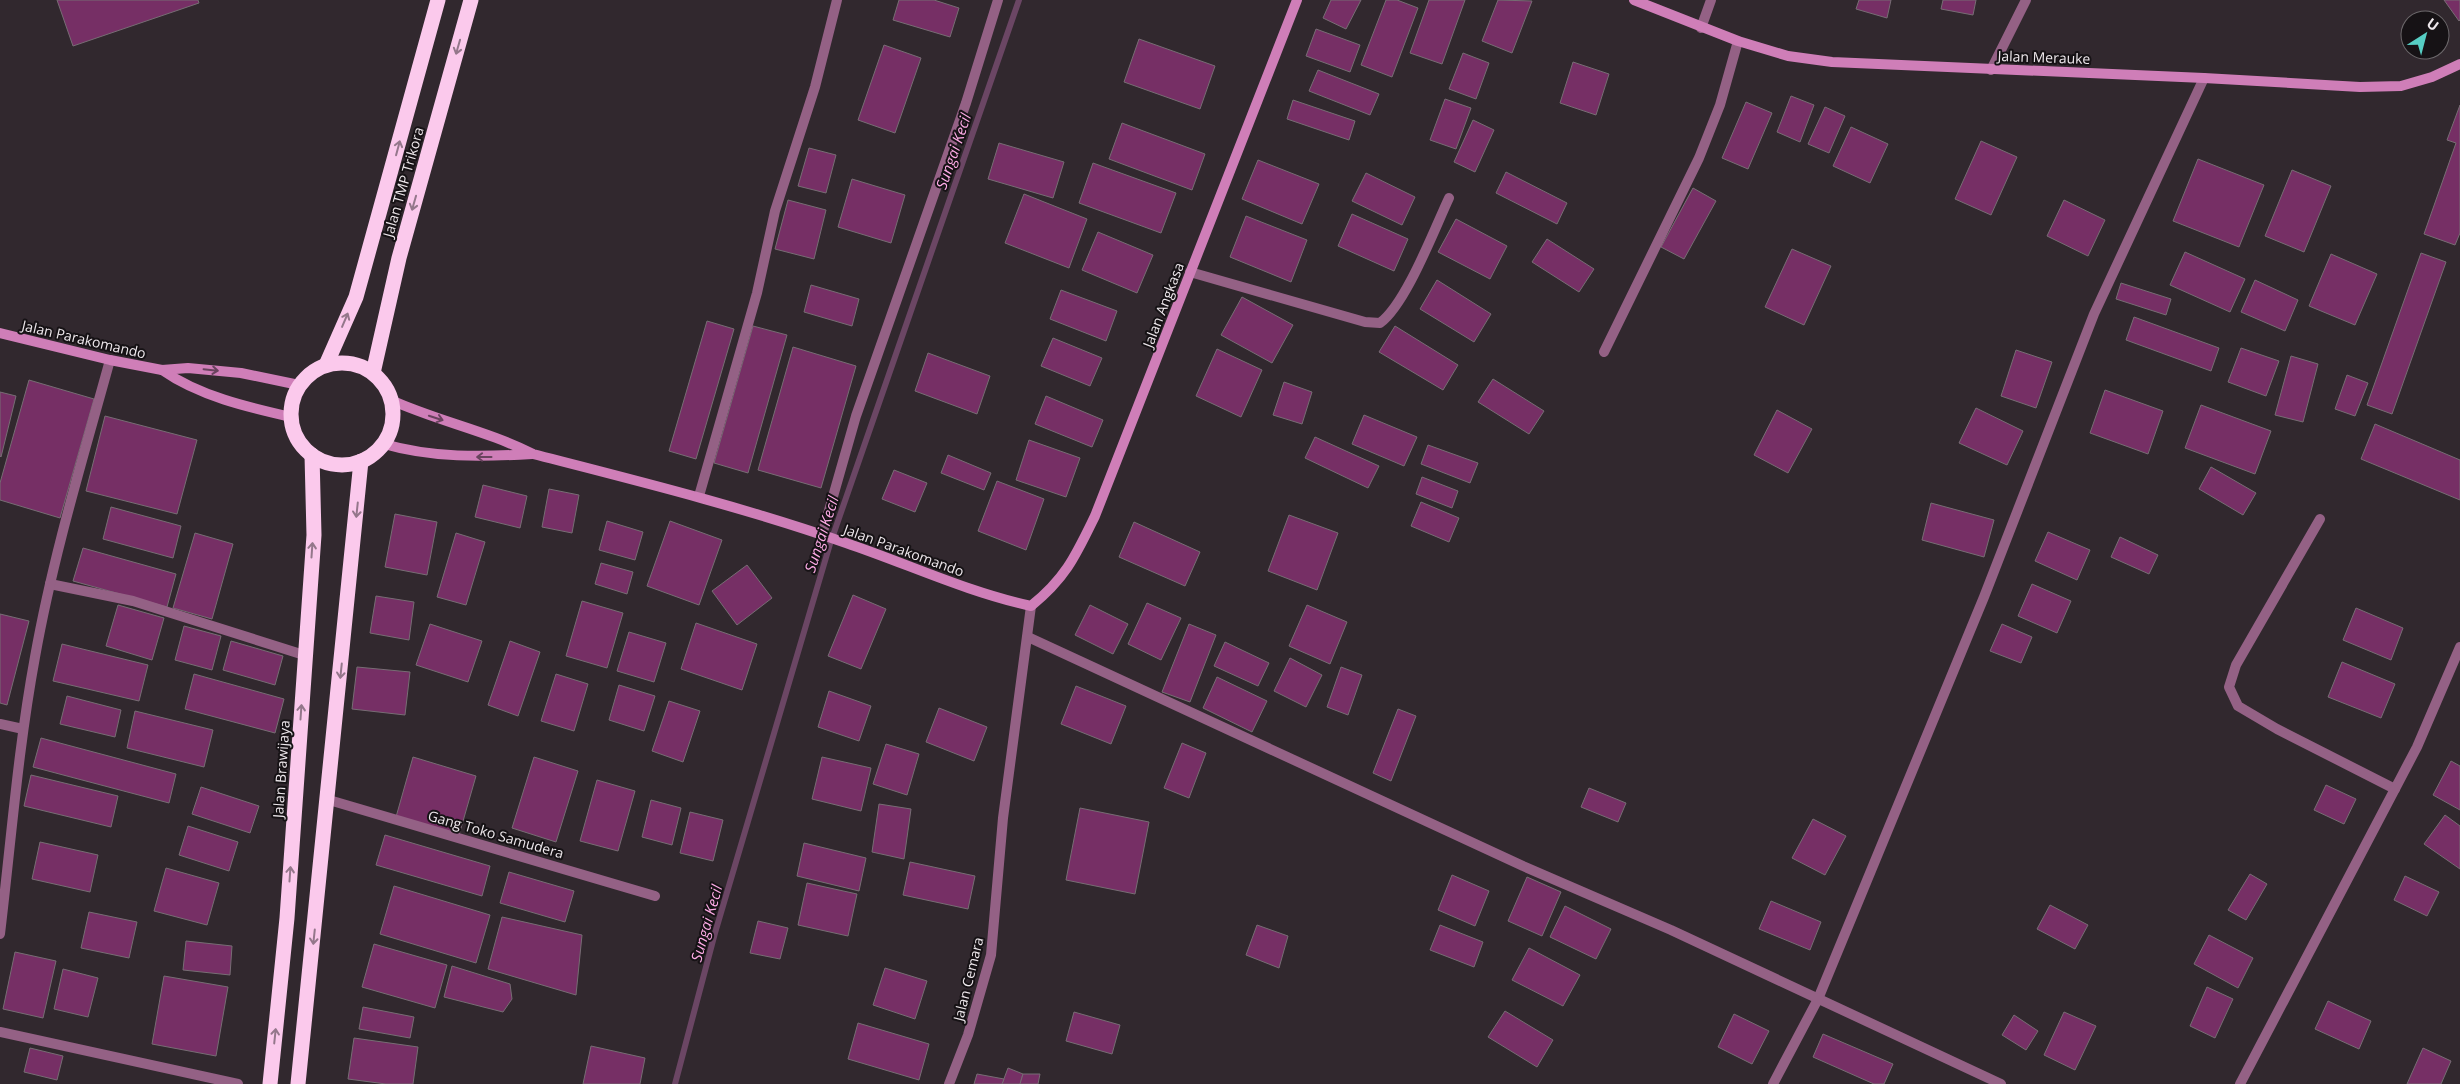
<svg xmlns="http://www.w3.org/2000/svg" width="2460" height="1084" font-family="'Open Sans',sans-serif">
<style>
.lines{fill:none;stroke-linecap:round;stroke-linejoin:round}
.stream{stroke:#6b4664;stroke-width:6}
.building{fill:#762f65;stroke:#776d74}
.street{stroke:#946185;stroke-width:10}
.secondary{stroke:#cf7eb8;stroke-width:10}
.highway{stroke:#fbc9ec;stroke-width:15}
.oneway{stroke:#94778b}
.oneway2{stroke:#69435e}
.labels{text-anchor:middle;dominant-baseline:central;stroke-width:4;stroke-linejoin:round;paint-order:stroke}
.street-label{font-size:14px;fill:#eee8ec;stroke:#161215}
.water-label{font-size:15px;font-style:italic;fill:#fface7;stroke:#161215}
</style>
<rect width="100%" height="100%" fill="#31282e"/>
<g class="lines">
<path class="stream" d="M675,1084l40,-151 115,-389 189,-544"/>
</g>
<g class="building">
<path d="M57,0h141l1,3 -126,43z"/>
<path d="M899,0h35l25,8 -9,29 -57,-17z"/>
<path d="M1331,0h30l-15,29 -23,-11z"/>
<path d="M1386,0h11l21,8 -26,69 -31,-12z"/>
<path d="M1429,0h36l-23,64 -32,-11z"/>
<path d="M1498,0l34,1 -20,52 -30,-12z"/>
<path d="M1859,0h32l-4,18 -31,-9z"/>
<path d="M1943,0h33l-3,15 -32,-6z"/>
<path d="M2444,0h16v20l-1,1z"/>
<path d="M1316,29l44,16 -10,27 -44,-16z"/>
<path d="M1139,39l76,27 -15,43 -76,-27z"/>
<path d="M884,45l37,13 -26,75 -37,-13z"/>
<path d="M1463,53l26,10 -13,36 -27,-10z"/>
<path d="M1573,62l36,12 -13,41 -36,-12z"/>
<path d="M1318,70l61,24 -9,21 -61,-24z"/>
<path d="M1791,96l23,9 -14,37 -23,-10z"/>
<path d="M1445,99l26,9 -15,41 -26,-9z"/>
<path d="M1293,100l62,21 -6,19 -62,-21z"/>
<path d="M1746,102l26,11 -24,56 -26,-11z"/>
<path d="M2460,105v128l-5,12 -31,-11 32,-91 -9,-3z"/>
<path d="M1825,107l20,9 -16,37 -21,-9z"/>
<path d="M1473,120l21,10 -19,42 -21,-10z"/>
<path d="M1122,123l83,31 -13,36 -83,-31z"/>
<path d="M1851,127l37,17 -18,39 -37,-17z"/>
<path d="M1981,141l36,16 -26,58 -36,-16z"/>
<path d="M999,143l65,19 -11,36 -65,-19z"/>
<path d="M809,148l27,7 -10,38 -28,-7z"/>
<path d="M2198,159l66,26 -25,62 -66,-26z"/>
<path d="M1258,160l61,24 -17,40 -60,-25z"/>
<path d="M1093,163l83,30 -15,40 -82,-30z"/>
<path d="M2292,170l39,16 -27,66 -39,-16z"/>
<path d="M1506,172l61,31 -10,21 -61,-31z"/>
<path d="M1366,173l49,24 -13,28 -50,-24z"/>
<path d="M852,179l53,16 -14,48 -53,-16z"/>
<path d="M1693,188l23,13 -32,58 -23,-12z"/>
<path d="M1024,194l63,25 -18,49 -64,-25z"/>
<path d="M788,200l38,10 -12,49 -39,-10z"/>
<path d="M2064,200l41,20 -17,36 -41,-20z"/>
<path d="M1352,214l56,25 -14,32 -56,-25z"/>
<path d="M1246,216l61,24 -16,42 -61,-25z"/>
<path d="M1456,219l51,27 -17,33 -52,-27z"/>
<path d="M1098,232l55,23 -16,38 -55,-23z"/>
<path d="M1547,239l47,30 -15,23 -47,-30z"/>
<path d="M1792,249l39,17 -27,59 -39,-18z"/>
<path d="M2185,252l60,27 -15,33 -60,-27z"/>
<path d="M2421,253l25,9 -54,152 -25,-9z"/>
<path d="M2331,254l46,20 -22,51 -46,-19z"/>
<path d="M1437,280l54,34 -17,28 -54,-33z"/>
<path d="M2255,280l43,20 -13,31 -44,-19z"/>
<path d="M2121,283l50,16 -5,16 -50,-16z"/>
<path d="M811,285l48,14 -7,27 -48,-14z"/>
<path d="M1061,290l56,21 -11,30 -56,-22z"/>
<path d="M1242,297l51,28 -21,38 -51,-28z"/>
<path d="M2134,317l85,31 -8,23 -85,-31z"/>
<path d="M707,321l27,8 -38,130 -27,-8z"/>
<path d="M753,326l34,9 -39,138 -34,-10z"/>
<path d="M1395,326l63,39 -15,25 -64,-38z"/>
<path d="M1053,338l49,20 -12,28 -49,-20z"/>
<path d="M793,347l63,19 -35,122 -63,-18z"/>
<path d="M2241,348l38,13 -13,35 -38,-14z"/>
<path d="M1217,349l45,21 -21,47 -45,-21z"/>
<path d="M2016,350l36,12 -16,46 -35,-12z"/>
<path d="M928,353l62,23 -13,38 -62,-23z"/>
<path d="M2291,356l27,8 -15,58 -28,-7z"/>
<path d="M2347,375l21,8 -13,33 -20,-7z"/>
<path d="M1493,379l51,32 -15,23 -51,-32z"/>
<path d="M29,380l65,19 -34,119 -60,-18v-17z"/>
<path d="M1284,382l28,10 -10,32 -29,-9z"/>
<path d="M2105,390l58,21 -15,43 -58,-21z"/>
<path d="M0,392l16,4 -15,61 -1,-1z"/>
<path d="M1046,396l57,24 -11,27 -57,-23z"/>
<path d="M2201,405l70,26 -16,43 -70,-26z"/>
<path d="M1976,408l47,23 -16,34 -48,-22z"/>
<path d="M1777,410l35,19 -24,44 -34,-18z"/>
<path d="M1364,415l53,22 -13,29 -52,-22z"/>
<path d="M105,416l92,24 -20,74 -91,-23z"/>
<path d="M2375,424l85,36v40l-99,-41z"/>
<path d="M1315,437l64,29 -11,22 -63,-30z"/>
<path d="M1029,440l51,18 -14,39 -50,-17z"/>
<path d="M1428,445l50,18 -8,20 -49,-19z"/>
<path d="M948,455l43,18 -7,17 -43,-17z"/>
<path d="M2211,467l45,26 -13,22 -44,-26z"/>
<path d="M894,470l33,13 -12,29 -33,-13z"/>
<path d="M1422,477l36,14 -6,17 -36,-14z"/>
<path d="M997,481l47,18 -18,51 -48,-19z"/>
<path d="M483,485l44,11 -7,32 -45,-11z"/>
<path d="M549,489l30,6 -7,38 -30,-6z"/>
<path d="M1421,502l38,16 -10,24 -38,-16z"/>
<path d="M1931,503l63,17 -10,37 -62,-17z"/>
<path d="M111,507l70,19 -8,32 -70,-19z"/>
<path d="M395,514l42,8 -10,53 -42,-8z"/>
<path d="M1289,515l49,18 -21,57 -49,-19z"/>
<path d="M607,521l36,11 -8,28 -36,-10z"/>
<path d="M670,521l52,19 -23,65 -52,-19z"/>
<path d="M1134,522l66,30 -15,34 -66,-29z"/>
<path d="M2048,532l42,18 -13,30 -42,-19z"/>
<path d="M195,533l38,11 -21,75 -39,-11z"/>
<path d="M456,533l29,9 -19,63 -29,-8z"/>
<path d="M2120,537l38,18 -9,19 -38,-17z"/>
<path d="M83,548l93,26 -9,33 -94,-26z"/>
<path d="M601,563l32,9 -6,22 -32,-10z"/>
<path d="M747,565l25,33 -35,27 -25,-34z"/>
<path d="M2032,584l39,17 -14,32 -39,-17z"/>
<path d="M853,595l33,14 -25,60 -33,-13z"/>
<path d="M376,596l38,6 -5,38 -39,-7z"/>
<path d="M582,601l41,12 -16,55 -41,-12z"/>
<path d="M1147,603l34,15 -20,42 -33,-16z"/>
<path d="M118,605l46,13 -12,42 -46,-14z"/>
<path d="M1090,605l38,19 -15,30 -38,-19z"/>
<path d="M1307,605l40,17 -17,42 -41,-18z"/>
<path d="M2356,608l47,20 -12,32 -48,-20z"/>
<path d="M0,614l29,7 -22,84 -7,-2z"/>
<path d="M696,623l61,21 -15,46 -61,-21z"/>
<path d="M430,624l52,17 -14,41 -52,-17z"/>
<path d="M1189,624l27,11 -26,67 -28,-10z"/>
<path d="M2002,624l30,13 -11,26 -31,-12z"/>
<path d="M184,626l37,10 -9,34 -37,-10z"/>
<path d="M629,632l37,11 -12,39 -37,-11z"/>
<path d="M231,641l52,15 -8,29 -52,-15z"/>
<path d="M510,641l30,11 -22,64 -30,-11z"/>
<path d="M1225,642l44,21 -11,23 -44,-20z"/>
<path d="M62,644l86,21 -9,36 -86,-20z"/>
<path d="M1290,658l32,17 -16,32 -32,-16z"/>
<path d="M2342,662l53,22 -14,34 -53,-21z"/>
<path d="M357,667l53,5 -5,43 -53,-6z"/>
<path d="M1341,667l21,8 -14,40 -21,-8z"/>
<path d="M194,674l90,25 -9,34 -90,-24z"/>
<path d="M556,674l32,10 -14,47 -33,-10z"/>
<path d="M1217,677l50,24 -15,31 -49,-24z"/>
<path d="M619,685l36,11 -11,35 -35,-11z"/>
<path d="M1076,686l50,20 -15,38 -50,-20z"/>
<path d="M829,691l42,15 -12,35 -41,-14z"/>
<path d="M67,696l54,14 -6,27 -55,-13z"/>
<path d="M669,701l31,10 -17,51 -31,-11z"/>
<path d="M939,708l48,19 -13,34 -48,-19z"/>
<path d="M1398,709l18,7 -25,65 -18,-8z"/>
<path d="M135,711l78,19 -9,37 -77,-19z"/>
<path d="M41,738l135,36 -7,29 -136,-36z"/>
<path d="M1182,743l24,10 -17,45 -25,-10z"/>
<path d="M886,744l33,10 -12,41 -34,-11z"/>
<path d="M413,757l63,19 -17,59 -63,-18z"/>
<path d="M534,757l44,14 -22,71 -44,-14z"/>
<path d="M822,757l49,11 -10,43 -49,-12z"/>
<path d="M2451,761l9,5v44l-27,-15z"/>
<path d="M31,775l87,21 -7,31 -87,-21z"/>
<path d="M597,780l38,11 -17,60 -38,-10z"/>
<path d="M2326,785l30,14 -12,25 -30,-14z"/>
<path d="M201,787l58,19 -9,27 -58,-19z"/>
<path d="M1589,788l37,15 -8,19 -37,-15z"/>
<path d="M651,800l30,8 -9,37 -30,-8z"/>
<path d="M879,804l32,5 -7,50 -32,-7z"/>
<path d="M1080,808l69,14 -14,72 -69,-14z"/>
<path d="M690,812l33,8 -10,41 -33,-8z"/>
<path d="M2445,815l15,11v43l-36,-25z"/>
<path d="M1813,819l33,17 -21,39 -33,-17z"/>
<path d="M188,826l50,16 -9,29 -50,-16z"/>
<path d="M385,835l105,31 -8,30 -106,-31z"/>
<path d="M40,842l58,13 -8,37 -58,-13z"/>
<path d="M804,843l62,15 -7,33 -62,-15z"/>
<path d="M910,862l65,14 -7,33 -65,-14z"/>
<path d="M166,868l53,15 -12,42 -53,-14z"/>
<path d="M509,872l65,19 -9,31 -65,-19z"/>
<path d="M2250,874l17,10 -21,36 -18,-10z"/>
<path d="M1452,875l37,16 -14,35 -37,-16z"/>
<path d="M2405,876l34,16 -12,24 -33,-16z"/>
<path d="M1527,877l34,15 -19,44 -34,-15z"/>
<path d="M807,883l50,11 -9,42 -50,-11z"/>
<path d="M394,886l96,29 -14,48 -96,-29z"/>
<path d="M1771,901l50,21 -11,28 -51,-21z"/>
<path d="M2050,905l38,20 -13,24 -38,-20z"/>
<path d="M1565,906l46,23 -15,30 -46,-22z"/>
<path d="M89,912l48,10 -8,36 -48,-10z"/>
<path d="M502,917l80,18 -6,60 -88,-26z"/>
<path d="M758,921l30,7 -8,31 -30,-6z"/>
<path d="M1257,925l31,11 -9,32 -33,-13z"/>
<path d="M1440,925l43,17 -9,25 -44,-17z"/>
<path d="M2209,935l44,23 -15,30 -44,-24z"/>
<path d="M186,941l46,5 -2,29 -47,-5z"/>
<path d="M374,944l73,21 -12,43 -73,-21z"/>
<path d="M1529,948l51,27 -17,31 -51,-26z"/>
<path d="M15,952l41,9 -13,57 -40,-9z"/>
<path d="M452,966l58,18 2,15 -9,13 -59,-15z"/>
<path d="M885,968l42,13 -12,38 -42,-14z"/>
<path d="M63,969l35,9 -10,39 -34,-8z"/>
<path d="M164,976l64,11 -12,69 -64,-12z"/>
<path d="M2207,987l26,12 -18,39 -25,-12z"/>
<path d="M2328,1001l43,20 -12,28 -44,-20z"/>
<path d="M363,1007l51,10 -4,21 -51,-9z"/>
<path d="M1505,1011l48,29 -16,27 -49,-30z"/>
<path d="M1074,1012l46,13 -8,29 -46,-13z"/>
<path d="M2064,1012l32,14 -21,44 -31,-15z"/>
<path d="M1734,1014l35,17 -17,33 -34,-17z"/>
<path d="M2014,1015l24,16 -12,19 -24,-15z"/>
<path d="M858,1023l71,21 -10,36 -71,-21z"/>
<path d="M1823,1034l70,30 -9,20h-10l-61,-27z"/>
<path d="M354,1038l64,9 -5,37h-27l-38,-5z"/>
<path d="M591,1046l54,12 -5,26h-57z"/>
<path d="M30,1048l33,8 -6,24 -33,-8z"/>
<path d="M2423,1048l28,13 -10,23h-34z"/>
<path d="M1008,1068l15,6 -3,10h-18z"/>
<path d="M977,1074l27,5 -2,5h-28z"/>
<path d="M1023,1074h17l-2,10h-18z"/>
</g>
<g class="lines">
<g class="street">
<path d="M1701,28l10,-28"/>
<path d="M1991,70l35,-70"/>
<path d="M1190,272l175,50 15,1c26,-19 54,-93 69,-125"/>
<path d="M1604,352l95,-194 21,-53 18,-64"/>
<path d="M699,496l58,-203 18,-82 40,-124 22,-87"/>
<path d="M2320,519l-84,146 -7,22 9,19 39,23 118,60"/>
<path d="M822,535l34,-119 110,-313 32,-103"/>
<path d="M50,584l83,17 171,54"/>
<path d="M1028,637l495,229 148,64 330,154"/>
<path d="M0,724l23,5"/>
<path d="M329,800l326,96"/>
<path d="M0,934c11,-92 18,-185 35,-277 18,-101 48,-199 75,-297"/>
<path d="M0,1032l238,52"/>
<path d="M949,1084l19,-49 23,-80 12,-137 28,-212"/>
<path d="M1773,1084l45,-85 166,-402 110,-283 110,-236"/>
<path d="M2240,1084l177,-337 43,-100"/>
</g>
<g class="secondary">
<path d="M1634,0l104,41 50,15 44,6 372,16 156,9 41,-1 31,-9 28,-13"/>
<path d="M0,333l110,27 52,10 26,-2 53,5 58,12"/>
<path d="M162,370c37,26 85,37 129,47"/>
<path d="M391,400c46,21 97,31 142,54 105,27 210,53 313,89 62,21 121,49 185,63 35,-28 45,-51 64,-90l202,-516"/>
<path d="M384,444c48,14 98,13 148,10"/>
</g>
<g class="highway">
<circle cx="342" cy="414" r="51"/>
<path d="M326,365l30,-68 82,-297"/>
<path d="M373,373l26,-115 72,-258"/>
<path d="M270,1084l17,-166 27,-383 -2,-80"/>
<path d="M298,1084l63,-623"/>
</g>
</g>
<defs><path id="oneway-shaft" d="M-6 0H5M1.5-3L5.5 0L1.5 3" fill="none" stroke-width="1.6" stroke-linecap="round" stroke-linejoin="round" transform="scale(1.25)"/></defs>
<g class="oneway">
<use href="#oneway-shaft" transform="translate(458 47) rotate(106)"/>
<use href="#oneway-shaft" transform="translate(398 148) rotate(-75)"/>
<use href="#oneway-shaft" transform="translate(414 203) rotate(106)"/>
<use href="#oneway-shaft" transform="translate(345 320) rotate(-67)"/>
<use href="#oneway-shaft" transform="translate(357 510) rotate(96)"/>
<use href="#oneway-shaft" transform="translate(312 550) rotate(-86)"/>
<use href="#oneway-shaft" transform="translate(341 671) rotate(96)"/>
<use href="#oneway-shaft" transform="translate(301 712) rotate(-86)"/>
<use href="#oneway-shaft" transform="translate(290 874) rotate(-86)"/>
<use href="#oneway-shaft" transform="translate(314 937) rotate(96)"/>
<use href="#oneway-shaft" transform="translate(275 1036) rotate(-84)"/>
</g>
<g class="oneway2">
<use href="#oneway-shaft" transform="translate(211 370) rotate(6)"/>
<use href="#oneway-shaft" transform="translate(436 418) rotate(18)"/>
<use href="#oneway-shaft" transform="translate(484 457) rotate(-180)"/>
</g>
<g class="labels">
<g class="street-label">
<text transform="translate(2044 57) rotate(2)">Jalan Merauke</text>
<text transform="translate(403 182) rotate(-74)">Jalan TMP Trikora</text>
<text transform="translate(1163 305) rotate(-69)">Jalan Angkasa</text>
<text transform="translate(84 339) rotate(13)">Jalan Parakomando</text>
<text transform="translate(904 550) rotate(20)">Jalan Parakomando</text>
<text transform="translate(281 769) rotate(-86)">Jalan Brawijaya</text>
<text transform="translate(496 834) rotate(16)">Gang Toko Samudera</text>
<text transform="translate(968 979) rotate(-76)">Jalan Cemara</text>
</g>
<g class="water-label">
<text transform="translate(953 151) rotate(-71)">Sungai Kecil</text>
<text transform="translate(821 534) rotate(-72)">Sungai Kecil</text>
<text transform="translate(706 923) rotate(-74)">Sungai Kecil</text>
</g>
</g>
<g transform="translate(2425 35) rotate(36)"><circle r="24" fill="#161215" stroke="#6c686b"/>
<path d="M0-4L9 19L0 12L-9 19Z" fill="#56cec4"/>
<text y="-8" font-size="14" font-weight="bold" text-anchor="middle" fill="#eee8ec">U</text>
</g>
</svg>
